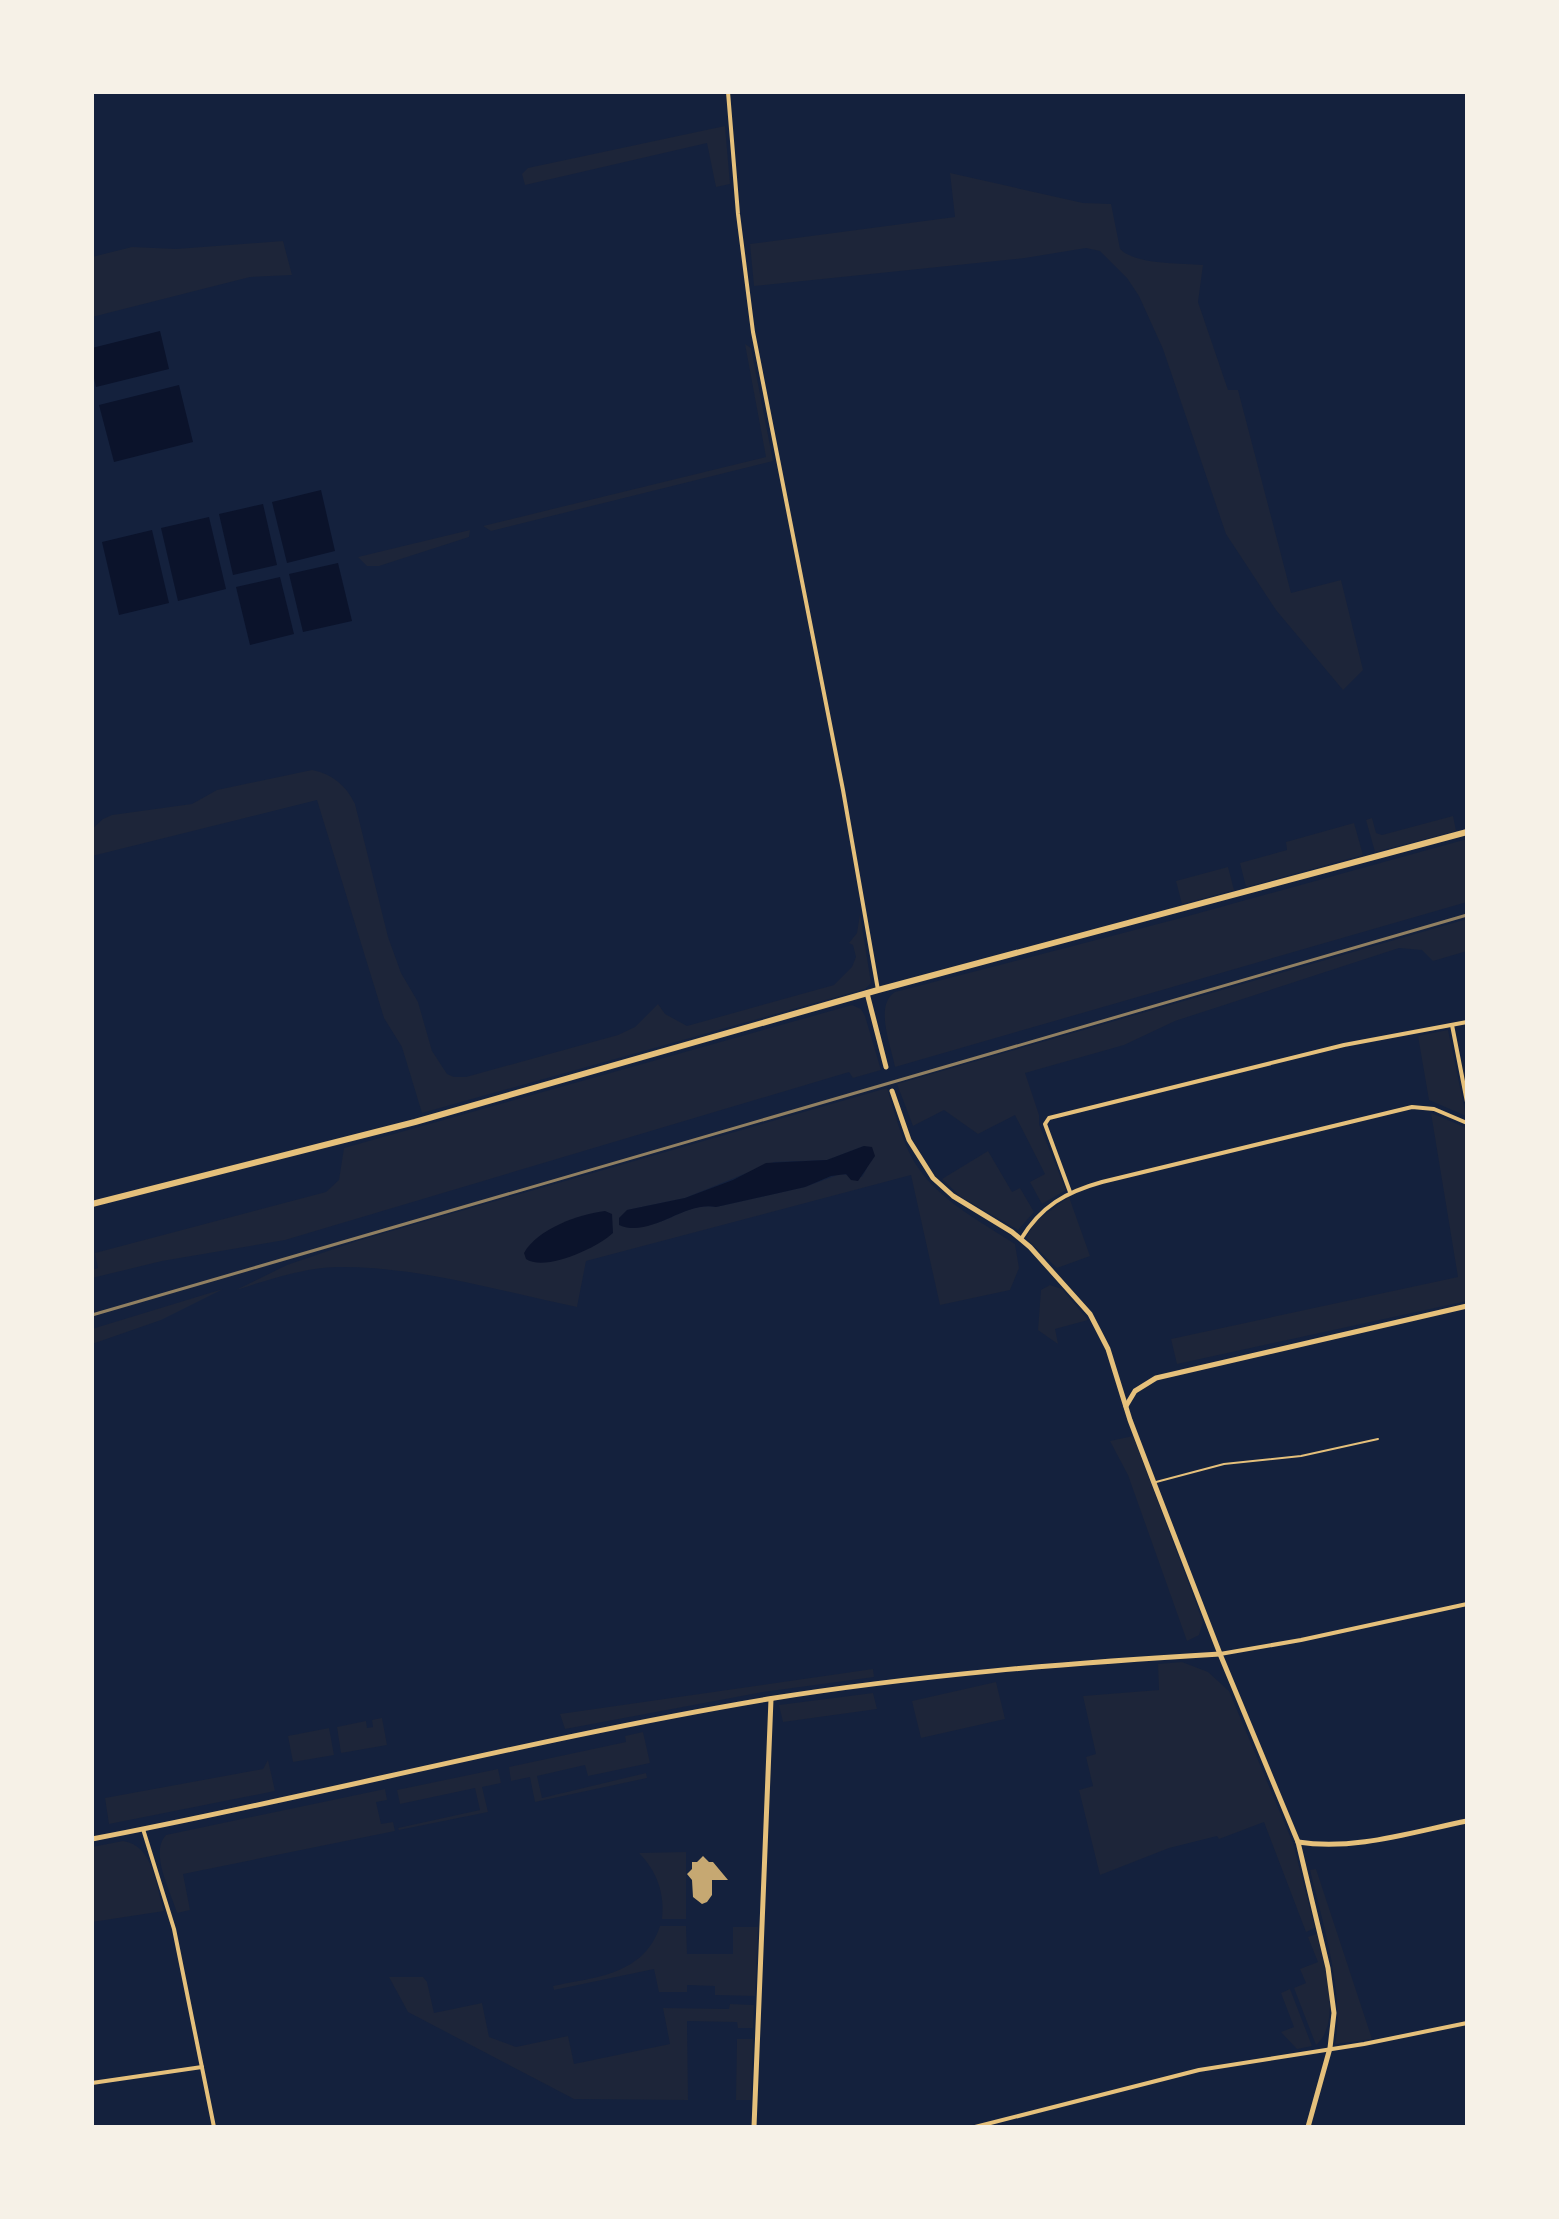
<svg xmlns="http://www.w3.org/2000/svg" width="1559" height="2219" font-family="Mulish,sans-serif">
<style>
.green{fill:#1d2539;fill-rule:evenodd}
.water{fill:#0b132b}
.building{fill:#c6a872}
.lines{fill:none;stroke-linecap:round;stroke-linejoin:round}
.service{stroke:#e5c07b;stroke-width:2}
.minor{stroke:#e5c07b;stroke-width:4}
.tertiary{stroke:#e5c07b;stroke-width:5}
.secondary{stroke:#e5c07b;stroke-width:6}
.rail{stroke:#918062;stroke-width:3}
</style>
<rect width="100%" height="100%" fill="#14213d"/>
<g class="green">
<path d="M725,126l5,58 -14,3 -9,-44 -182,42 -3,-11 6,-6z"/>
<path d="M950,173l133,30 28,1 9,45c16,16 61,14 83,16l-5,37 30,88h10l53,203 50,-13 22,90 -20,20 -67,-80 -50,-76 -63,-185 -24,-53 -12,-18 -27,-27 -14,-3 -61,10 -271,28 -4,-42 205,-27z"/>
<path d="M283,241l9,34 -42,2 -158,40v-60l40,-10 44,2z"/>
<path d="M745,344l6,4 22,113 -282,70 -8,-5 283,-69z"/>
<path d="M470,530l-1,7 -90,29h-12l-9,-9z"/>
<path d="M312,770c20,4 34,15 43,34l33,133 13,36 17,29 14,49 15,23 7,3h12l152,-42 17,-8 23,-23 7,10 22,12 147,-41 18,-18 4,-10 -3,-12 -4,-2 8,-10 3,-19 11,69 -6,6 -443,124 -20,-66 -18,-29 -67,-218 -225,56v-27l11,-10 9,-4 80,-11 25,-14z"/>
<path d="M1453,816l3,15 -81,21 -9,-32 6,-2 4,15 6,2z"/>
<path d="M1354,823l9,32 -117,32 -6,-24 47,-13 -1,-8z"/>
<path d="M1467,839v63l-572,165c-4,-21 -21,-62 0,-75l286,-74z"/>
<path d="M1228,867l6,23 -52,14 -6,-23z"/>
<path d="M1467,919v32l-34,10 -11,-11 -23,-2 -224,73 -51,24 -99,28 14,42v9l27,66 -24,14 -12,-22 15,-8 -30,-59 -37,19 -34,-24 -31,16 -16,-42z"/>
<path d="M852,1005l9,4 4,7 16,54 -28,8 -4,-6 -564,168 -123,21 -70,17v-8l6,-2 -3,-15 231,-61 13,-12 5,-32z"/>
<path d="M1448,1030l18,86 -37,-16 -11,-64z"/>
<path d="M887,1088c8,25 14,52 28,75 23,37 65,58 100,81l4,24 -9,22 -70,15 -29,-130 -325,86 -9,46c-78,-16 -160,-41 -240,-40 -34,1 -69,13 -101,23l51,-25 70,-24zM864,1146l3,22 -5,9 -22,-3 -35,13 -89,20c-29,-5 -49,19 -76,19l-13,-16 58,-12 89,-36 53,-2z"/>
<path d="M1431,1113l36,15v173l-290,63 -6,-25 287,-62z"/>
<path d="M988,1151l24,41 8,-4 14,24 -16,18 -57,-33 -19,-18z"/>
<path d="M1069,1197l21,59 -33,12 -31,-30 10,-17z"/>
<path d="M1050,1285l12,4 26,31 -33,9 3,15 -20,-14 3,-40z"/>
<path d="M223,1289l-62,31 -69,24v-15z"/>
<path d="M1133,1436l70,186 -4,13 -12,6 -59,-166 -18,-34z"/>
<path d="M1182,1662l26,10 21,19 64,152 22,85 -9,4 -42,-110 -45,17 -2,-3 -48,12 -69,27 -21,-85 14,-4 -7,-29 10,-3 -13,-58 76,-6 -1,-26z"/>
<path d="M873,1669l1,8 -111,15 -198,37 -5,-15z"/>
<path d="M996,1682l9,37 -84,19 -9,-37z"/>
<path d="M873,1693l4,16 -94,13 -4,-17z"/>
<path d="M382,1718l5,27 -46,8 -4,-26 29,-6 1,7 6,-1 -1,-7z"/>
<path d="M329,1728l5,27 -41,7 -5,-26z"/>
<path d="M643,1732l7,31 -62,13 -3,-11 -48,11 5,22 104,-25 1,5 -112,24 -5,-25 -19,4 -2,-14 117,-25 -1,-6z"/>
<path d="M268,1760l7,31 -166,33 -4,-26 158,-29z"/>
<path d="M498,1769l3,14 -19,4 6,25 -89,18 -1,-2 82,-18 -5,-22 -75,16 -3,-14z"/>
<path d="M385,1789l2,11 -11,2 5,22 12,-2 2,9 -212,43 7,36 -13,3c-6,-21 -28,-60 -11,-78z"/>
<path d="M123,1841c31,4 33,46 41,70l-72,11v-75z"/>
<path d="M686,1852v67h-24c3,-25 -5,-48 -23,-66z"/>
<path d="M1316,1869l56,170 -37,5c10,-50 -13,-124 -25,-174z"/>
<path d="M660,1926h26l1,28h46v-27h25l-3,69 -40,-1v-9l-28,-1v7h-28l-5,-23 -100,21 -1,-4c43,-9 91,-11 107,-60z"/>
<path d="M1317,1934c6,29 26,88 -1,111l-22,-57 12,-5 -6,-14 18,-7 -10,-25z"/>
<path d="M389,1977h34l4,5 7,31 48,-10 7,34 27,10 52,-11 6,28 96,-20 -7,-36 66,1 1,-5 24,1 -1,23h-15l-1,-6 -50,-1 1,79 -114,-1 -166,-87z"/>
<path d="M1290,1989l22,57 -15,3 -16,-17 13,-5 -13,-34z"/>
<path d="M737,2039h16l-2,61h-15z"/>
</g>
<g class="water">
<path d="M160,331l9,38 -73,18 -4,-18v-21z"/>
<path d="M179,385l14,57 -79,20 -15,-57z"/>
<path d="M321,490l14,61 -48,12 -15,-61z"/>
<path d="M263,504l14,61 -44,10 -14,-61z"/>
<path d="M209,517l17,72 -48,12 -17,-73z"/>
<path d="M152,530l17,73 -50,12 -17,-73z"/>
<path d="M338,563l14,58 -49,11 -14,-58z"/>
<path d="M280,577l14,57 -44,11 -14,-58z"/>
<path d="M864,1146l8,1 3,9 -17,25 -7,-1 -5,-6 -15,2 -26,11 -89,20c-33,-6 -65,32 -97,18v-7l8,-8 58,-12 48,-18 33,-17 61,-3z"/>
<path d="M605,1211l7,3 1,19c-16,15 -68,39 -87,26l-2,-6c13,-24 55,-39 81,-42z"/>
</g>
<path class="building" d="M703,1856l6,6h4l15,18h-16v15l-5,7 -5,2 -9,-7 -1,-17 -5,-6 5,-5v-7h5z"/>
<g class="lines">
<path class="service" d="M1156,1482l68,-18 77,-8 77,-17"/>
<g class="minor">
<path d="M728,92l10,122 15,118 90,458 35,200"/>
<path d="M1452,1025l15,77"/>
<path d="M1070,1192l-25,-68 4,-6 295,-73 123,-23"/>
<path d="M1021,1239c20,-33 45,-47 81,-57l310,-75 22,2 33,14"/>
<path d="M1220,1654l81,-14 166,-36"/>
<path d="M143,1829l31,100 40,198"/>
<path d="M92,2083l110,-16"/>
<path d="M975,2127l224,-57 165,-26 103,-21"/>
</g>
<g class="tertiary">
<path d="M867,993l19,74"/>
<path d="M892,1091l17,49 24,38 20,18 59,36 18,15 60,67 18,35 22,71 24,63 66,171 78,188 30,126 6,45 -4,35 -22,79"/>
<path d="M1126,1406l9,-15 21,-13 311,-72"/>
<path d="M92,1839c226,-43 449,-102 676,-140 149,-24 301,-36 452,-45"/>
<path d="M1298,1842c56,9 114,-10 169,-21"/>
<path d="M754,2127l17,-428"/>
</g>
<path class="secondary" d="M92,1204l323,-82 463,-132 589,-158"/>
<path class="rail" d="M92,1315l1375,-400"/>
</g>
<rect width="1559" height="2219" fill="none" stroke="#f6f1e7" stroke-width="188"/>
</svg>
